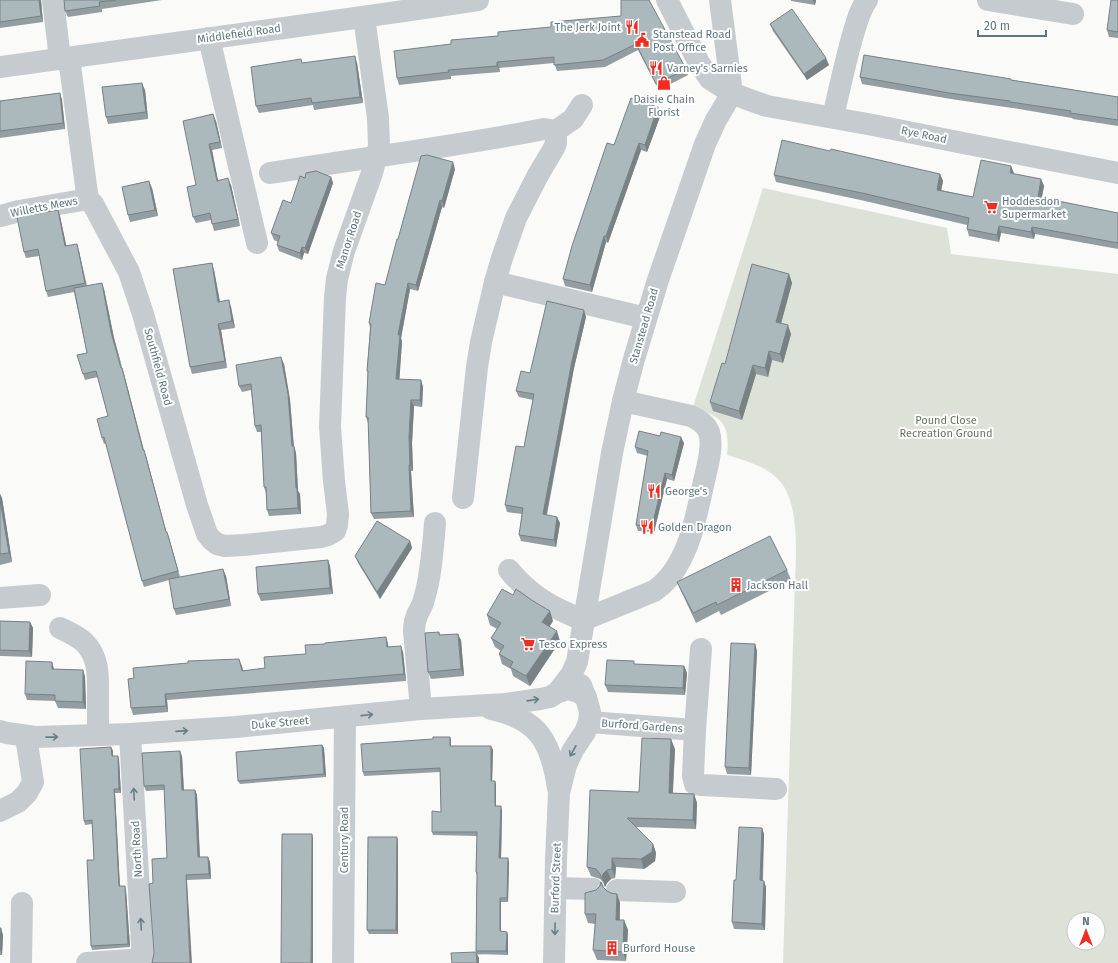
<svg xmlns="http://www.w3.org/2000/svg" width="1118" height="963" font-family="'Fira Sans',sans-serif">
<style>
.green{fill:#dde2d8;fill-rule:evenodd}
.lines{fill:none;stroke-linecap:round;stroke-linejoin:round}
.minor{stroke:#c5cbce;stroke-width:22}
.wall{fill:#939ea2}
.shaded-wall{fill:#788184}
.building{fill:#abb8bc;stroke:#788184}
.oneway{stroke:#687e87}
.labels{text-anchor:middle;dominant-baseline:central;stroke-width:4;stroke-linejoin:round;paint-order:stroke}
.poi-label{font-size:11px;fill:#5e767f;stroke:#fff;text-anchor:start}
.street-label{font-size:11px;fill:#5e767f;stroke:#fff}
.park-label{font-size:11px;fill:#66775e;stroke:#fff}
</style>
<rect width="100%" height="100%" fill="#fafaf8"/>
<path class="green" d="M763,188l184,40 4,26 167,20v689h-335l12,-381c1,-29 5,-79 -16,-102 -12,-13 -35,-20 -52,-25 3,-33 -5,-37 -34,-48zM1074,919h24v24h-24z"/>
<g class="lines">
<g class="minor">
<path d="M53,0l7,59"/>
<path d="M667,0l32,63 11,16 22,14 15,6 20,7 106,19 90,18 155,30"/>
<path d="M988,0l85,14"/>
<path d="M209,38l48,205"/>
<path d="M69,58l17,128 2,13 5,5 36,68 14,42 54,191 10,29 4,5 6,5 8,2 19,-1 77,-8 7,-2 7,-4 2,-6 1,-11 -4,-33 -4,-54 5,-130 2,-18 7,-28 28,-78 7,-27 -1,-28 -14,-101"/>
<path d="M0,67c159,-22 319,-43 478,-67"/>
<path d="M833,117c6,-27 12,-53 19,-79 4,-13 7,-27 15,-38"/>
<path d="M554,132l19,-13 9,-14"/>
<path d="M270,173c91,-15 183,-26 274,-44l6,1 4,2 2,5v6l-2,5 -16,27 -22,43 -14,40 -7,24 -14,60 -4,25 -14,131"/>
<path d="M0,216l19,-5 69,-12"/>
<path d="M495,282l151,36"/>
<path d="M509,570c21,26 44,38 74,50l71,-29c12,-8 21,-20 27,-32 12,-23 16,-48 22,-73 3,-16 11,-39 6,-54 -3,-8 -10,-12 -18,-16l-68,-15"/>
<path d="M0,598l40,-3"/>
<path d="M60,628c8,4 17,8 24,14 16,16 14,36 14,56 0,12 0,25 0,37"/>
<path d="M558,692l13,-17 6,-13 35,-209 11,-52 11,-42 24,-79 47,-136 11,-24 16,-27 -12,-93"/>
<path d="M421,709l-7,-78c0,-6 1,-12 4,-18 2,-4 5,-9 6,-14 7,-22 9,-52 11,-76"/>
<path d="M491,709c48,10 60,33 67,79"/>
<path d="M589,722l106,8 6,-81"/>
<path d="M695,730l-2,46 2,8 7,1 74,4"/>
<path d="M0,731l7,2 28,4 95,-3 106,-7 185,-18 85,-5 34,-5 10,-2 8,-5 10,-3 10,3 8,5"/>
<path d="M130,734l13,229"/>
<path d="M0,811l18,-9 9,-9 6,-11 -7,-45"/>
<path d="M556,888l37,1"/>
<path d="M617,890l58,2"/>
<path d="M21,963l1,-60"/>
<path d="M87,963l56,-4"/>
<path d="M343,963l2,-246"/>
<path d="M554,963l2,-104 3,-66 7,-28 7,-15 12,-18 4,-10 1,-10 -3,-11 -6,-16"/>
</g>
</g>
<g class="wall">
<path d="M0,0l41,1 2,21 -43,6z"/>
<path d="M64,0h98l-60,9v3l-34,5 -3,-6z"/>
<path d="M791,0h25l-1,5 -24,-4z"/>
<path d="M1118,0v38l-9,-1 -2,-7z"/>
<path d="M621,16l65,53 2,6 -29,15 -21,-40 -33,17 -48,4 -3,-8 -55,5 1,4 -49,4v3l-52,6 -2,-7 54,-34 47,-8z"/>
<path d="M770,24l59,41 -22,15 -34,-49z"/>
<path d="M302,63h55l6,40 -49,7 -1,-5 -54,8 -3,-7z"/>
<path d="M860,77l152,3 106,17v29l-45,-7 -1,-1 -59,-10h-1l-61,-9 -89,-15z"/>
<path d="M145,90l3,29 -40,5 -2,-7z"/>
<path d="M60,93l2,7 3,29 -65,9v-37z"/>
<path d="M661,114l-14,38 -6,-2 -33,93 -2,-1 -14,50 -27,-6 -2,-7 51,-134z"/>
<path d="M216,121l6,27 -10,2 6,30 13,5 9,41 -26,5 -3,-11 -15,3 -3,-6 3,-32z"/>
<path d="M830,151l110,23 3,7 -2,9 32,7 41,-23 27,5 3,7 -2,12 76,15v36l-83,-15 -1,5 -33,-6 -2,9 -30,-6 -2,-7v-4l-102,-24 -89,-19 -2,-7z"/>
<path d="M455,169l-11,39 -2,-1 -24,84 -8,-2 -9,49 1,4 -3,37 22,1 2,7 -1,20 -8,-1 -2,37 1,28h-2l3,46 -40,2 -3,-6 -3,-90 -2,-6 2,-43 -1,-3 3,-43 -1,-5 16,-38 13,-46z"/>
<path d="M331,177l2,6 -25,71 -4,-1 -2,7 -23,-9 -2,-6 1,-3 -4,-2 -3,-7 20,-30 14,-25z"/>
<path d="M152,188l6,28 -28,6 -2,-7z"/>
<path d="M58,210l2,6 6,30 13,5 8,35 17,3 10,49 8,30 2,6 20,76 2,6 20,76 3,6 11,39 46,-1 5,30 -55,9 -2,-6 -5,-29 -25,7 -2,-6 -36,-138 -2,1 -2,-6 6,-22 -10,-39 -13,3 -2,-6 4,-21 -13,-61 -26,5 -2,-6 -7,-35 -13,2 -2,-6z"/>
<path d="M214,270l6,32 11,5 4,21 -14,2 6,38 -35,6 -2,-7z"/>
<path d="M789,274l3,9 -11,40 10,11 -8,29 -11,-3 -4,17 -12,-3 -14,46 -29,-9 -3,-9 15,-38z"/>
<path d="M586,317l-12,51 -27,147 13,8 -4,24 -35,-6 -2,-6 3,-21 -15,-2 -2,-7 19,-58 9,-47 -14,-3 -3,-6 14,-18z"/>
<path d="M284,364l6,36 4,46 2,7 2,38 2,3 1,20 -32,2 -2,-6 -1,-17 -2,-6 -3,-55h-4l-2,-6 -4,-36 -9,2 -3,-6z"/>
<path d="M684,443l-10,38 -7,-2 -13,53 -16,-1 -2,-6 12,-69 -11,-3 -2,-6z"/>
<path d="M0,494l2,4 10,64 -12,3z"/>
<path d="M410,541l2,7 -32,51 -22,-36 -3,-7z"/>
<path d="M328,560l2,6 3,28 -72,7 -3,-7z"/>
<path d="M787,570l4,10 -70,35 -2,-4 -23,12 -15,-32 -4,-9z"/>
<path d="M487,615l66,6 -4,6 11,14 -30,45 -17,-10 -2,-7 -9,-5 -3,-10 2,-3 -6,-4 -4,-9 6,-9 -7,-4z"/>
<path d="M0,621l30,1 3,6 -1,29 -32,-1z"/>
<path d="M439,632l1,3 21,5 3,36 -33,3 -3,-7z"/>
<path d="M386,637l2,7v3l15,5 3,29 -239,19 1,12 -35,3 -2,-7 -3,-29 114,-13 1,5 22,-3 41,-14 19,-10z"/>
<path d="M755,644l2,7 -6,124 -24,-1 -2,-7z"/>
<path d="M635,664l49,2 3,7 -2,22 -77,-3 -3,-7z"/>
<path d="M54,669l29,1 2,7 1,32 -28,-1 -3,-7 -28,-1 -2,-6z"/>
<path d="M450,737l1,4v5h40l2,4 -1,31h3l1,4v21l6,4 -1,48 8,4 -1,40h-7v30l7,3v20l-31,-1 2,4 -3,-7 1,-75 -1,-4 1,-36 -44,-1 -1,-3 9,-20 -1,-40 -76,4 -1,-4z"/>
<path d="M322,745l2,3 2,29 -86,7 -2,-3z"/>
<path d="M111,747l2,4v5h5l1,4 2,33h-6l5,93 6,4 4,57 -38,3 -1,-4 3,-86 -2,-36 -7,1 -1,-4z"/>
<path d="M675,749l-2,44 21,1 3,9 -1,26 -60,-2 17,17 3,9 -1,8 -11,8 -28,-2 -1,11 -4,1 -4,4 -2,4 -2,-5 -3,-3 -9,-3 -4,-9 52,-75z"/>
<path d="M182,756l2,34h11l2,5 3,62h8l2,5 1,17 -24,1 -33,73 -1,-70 14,-25 -3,-68 -18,1 -2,-5z"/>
<path d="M762,828l2,6 -1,47 3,6 -1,43 -31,-1 -2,-7 4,-42z"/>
<path d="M398,841v93h-29l-2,-4z"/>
<path d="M601,882l2,6 4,3 4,2 6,1 3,9v17h4l4,10 -2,31 -29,-1 -4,-10 2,-26 -7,-1 -3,-9 11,-24 4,-4z"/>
<path d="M0,928l3,7 -1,20h-2z"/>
</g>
<g class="shaded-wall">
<path d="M39,0h2l2,22 -2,-6z"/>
<path d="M813,0h3l-1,5z"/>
<path d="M355,56l2,7 6,40 -3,-6z"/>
<path d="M826,58l3,7 -22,15 -3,-6z"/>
<path d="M497,62l2,6 1,4 -3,-6z"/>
<path d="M142,83l3,7 3,29 -2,-7z"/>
<path d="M60,93l2,7 3,29 -2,-6z"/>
<path d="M658,107l3,7 -14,38 -2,-7z"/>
<path d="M213,114l3,7 6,27 -2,-6z"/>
<path d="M639,143l2,7 -33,93 -2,-7z"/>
<path d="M209,144l3,6 7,37 -2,-6z"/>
<path d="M453,162l2,7 -11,39 -2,-7z"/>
<path d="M1011,166l3,7h-4z"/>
<path d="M940,174l3,7 -3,16 -3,-7z"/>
<path d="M331,177l2,6 -25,71 -3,-6z"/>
<path d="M228,178l3,7 9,41 -2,-7z"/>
<path d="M1041,179l3,7 -4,18 -2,-7z"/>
<path d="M149,181l3,7 6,28 -3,-6z"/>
<path d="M440,200l2,7 -24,84 -2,-6z"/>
<path d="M58,210l2,6 8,37 -3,-7z"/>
<path d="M999,226l2,7 -2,9 -2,-7z"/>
<path d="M1032,227l3,7 -1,5 -3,-7z"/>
<path d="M604,236l2,6 -14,50 -2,-7z"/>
<path d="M77,244l2,7 8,38 -2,-6z"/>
<path d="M302,247l2,6 -2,7 -2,-7z"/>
<path d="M212,263l2,7 7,38 -3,-6z"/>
<path d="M789,274l3,9 -13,48 -3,-9z"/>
<path d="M102,283l2,6 10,49 10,36 -13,-42z"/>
<path d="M408,283l2,6 -9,49 1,4 -3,44 -3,-7 2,-44z"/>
<path d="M229,300l2,7 4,21 -3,-7z"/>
<path d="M584,310l2,7 -12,51 -29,153 -2,-7 29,-153z"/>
<path d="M218,324l3,6 6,38 -2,-7z"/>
<path d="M788,325l3,9 -8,29 -3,-9z"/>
<path d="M769,351l3,9 -4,17 -3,-9z"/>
<path d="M281,357l3,7 6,36 4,51v-5l2,7 2,38 2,3 1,20 -3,-6 -6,-62z"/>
<path d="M753,365l3,9 -14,46 -3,-9z"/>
<path d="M122,368l2,6 21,82 -2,-6z"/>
<path d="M421,380l2,7 -1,20 -2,-7z"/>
<path d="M411,400l3,6 -2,37 1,28 -3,-6 -1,-28z"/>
<path d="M681,437l3,6 -10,38 -2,-6z"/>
<path d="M144,450l2,6 22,82 -2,-6z"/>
<path d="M409,465l2,6 3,46 -3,-6z"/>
<path d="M665,473l2,6 -13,53 -2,-6z"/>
<path d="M0,494l2,4 10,64 -3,-9 -9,-53z"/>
<path d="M557,517l3,6 -4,24 -2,-7z"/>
<path d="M167,532l2,6 11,39 -2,-6z"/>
<path d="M410,541l2,7 -32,51 -3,-7z"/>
<path d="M328,560l2,6 3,28 -3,-6z"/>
<path d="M223,569l3,7 5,30 -2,-7z"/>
<path d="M550,611l3,10 -7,11 -4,-10z"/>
<path d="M30,622l3,6 -1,29 -3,-6z"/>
<path d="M557,631l3,10 -30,45 -4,-10z"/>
<path d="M458,634l3,6 3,36 -3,-7z"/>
<path d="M386,637l2,7 1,9 -2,-6z"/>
<path d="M755,644l2,7 -6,124 -2,-7z"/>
<path d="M401,646l2,6 3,29 -2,-7z"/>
<path d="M239,659l3,7 2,12 -2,-7z"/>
<path d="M52,662l2,7h-2z"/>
<path d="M684,666l3,7 -2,22 -2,-7z"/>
<path d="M83,670l2,7 1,32 -3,-7z"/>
<path d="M165,694l2,6 1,12 -2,-6z"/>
<path d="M450,737l1,4v9l-1,-4z"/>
<path d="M671,739l4,10 -3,54 -3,-10z"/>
<path d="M322,745l2,3 2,29 -2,-3z"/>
<path d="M491,746l2,4 -1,35 -1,-4z"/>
<path d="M111,747l2,4v9l-1,-4z"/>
<path d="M180,751l2,5 2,39 -2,-5z"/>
<path d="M118,756l1,4 2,33 -2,-4z"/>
<path d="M495,781l1,4v25l-1,-4z"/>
<path d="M114,789l1,4 5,97 -1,-4z"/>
<path d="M195,790l2,5 3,67 -2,-5z"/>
<path d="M694,794l3,9 -1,26 -3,-9z"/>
<path d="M501,806l1,4 -1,52 -2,-4z"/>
<path d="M762,828l2,6 -2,53 -2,-7z"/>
<path d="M312,834l1,4v125h-2z"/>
<path d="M397,837l1,4v93l-2,-4z"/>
<path d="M653,844l3,9 -1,8 -11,8 -3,-10z"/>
<path d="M208,857l2,5 1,17 -2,-5z"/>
<path d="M508,858l1,4 -1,40 -1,-4z"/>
<path d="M612,858l4,9 -1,11 -3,-9z"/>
<path d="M607,870l4,9 -4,4 -2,4 -3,-9 1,-4z"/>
<path d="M186,875l1,5 5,83h-2z"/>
<path d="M764,881l2,6 -1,43 -3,-6z"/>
<path d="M125,886l1,4 4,57 -2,-3z"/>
<path d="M617,894l3,9 -1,26 -3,-9z"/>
<path d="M500,898l1,4v33l-1,-4z"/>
<path d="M624,920l4,10 -2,31 -3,-9z"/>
<path d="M1,928l2,7 -1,20 -2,-6z"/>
<path d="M507,932l1,3v20l-2,-4z"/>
<path d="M476,952l3,6v5h-2z"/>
</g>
<g class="building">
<path d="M0,0h39l2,16 -41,6z"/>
<path d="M64,0h52l-17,2 1,4 -35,5z"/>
<path d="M621,0h28l37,69 -30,15 -20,-40 -33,16 -49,5v-8l-57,5v4l-49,4 1,2 -52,6 -3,-27 57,-7v-4l47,-4v-4l53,-5v-5l70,-6z"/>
<path d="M1111,0h7v32l-11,-2z"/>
<path d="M792,9l34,49 -22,16 -34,-50z"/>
<path d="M864,55l147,24v1l107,17v23l-48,-7 1,-2 -61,-9v-1l-61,-8 -89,-16z"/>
<path d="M355,56l5,41 -48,6 -1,-5 -55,8 -5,-39 50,-8 1,4z"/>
<path d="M142,83l4,29 -40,5 -4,-30z"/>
<path d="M60,93l3,30 -63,8v-30z"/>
<path d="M631,98l27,9 -13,38 -6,-2 -33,93h-2l-14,49 -27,-6 9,-33 35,-103 7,2z"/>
<path d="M213,114l7,28 -11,2 8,37 11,-3 10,41 -26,5 -2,-11 -17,4 -6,-30 9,-2 -13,-64z"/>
<path d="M782,140l48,11 1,-2 109,25 -3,16 36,7 8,-37 30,6 -1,7 31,6 -3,18 80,16v30l-86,-16 -1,5 -32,-6 -2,9 -30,-6 2,-11 -107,-25 -88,-18z"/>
<path d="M427,155l26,7 -11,39 -2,-1 -24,85 -8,-2 -10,52h2l-4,44 25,1 -1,20h-9l-2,37 1,28h-1l2,46 -40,2 -3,-96h-2l2,-46h-1l4,-47 -2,-1 7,-40 9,2 12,-46h1l23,-83z"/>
<path d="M316,171l15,6 -26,71 -3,-1 -2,6 -23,-8 3,-9 -9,-3 12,-33 8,3 9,-27 5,2 1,-5z"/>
<path d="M149,181l6,29 -27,5 -6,-28z"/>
<path d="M58,210l7,36 12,-2 8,39 -39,8 -8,-42 -14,3 -7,-35z"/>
<path d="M212,263l6,39 11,-2 3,21 -14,3 7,37 -35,6 -17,-98z"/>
<path d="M752,264l37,10 -13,48 12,3 -8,29 -11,-3 -4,17 -12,-3 -14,46 -29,-9 12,-39 3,1z"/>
<path d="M102,283l9,49 10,36h1l21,82h1l22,82h1l11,39 -36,10 -38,-144 -2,1 -5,-19 11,-3 -12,-45 -13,3 -6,-19 10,-2 -13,-65z"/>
<path d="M547,301l37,9 -12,51 -29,153 14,3 -3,23 -35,-5 4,-27 -18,-3 11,-59 8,1 10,-53 -18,-3 5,-20 9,2z"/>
<path d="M281,357l7,37 4,52h2l2,42h1l1,20 -31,2 -1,-23h-2l-3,-62 -6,1 -4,-42 -12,2 -3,-21z"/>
<path d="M639,431l21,5 1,-4 20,5 -9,38 -7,-2 -13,53 -16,-1 12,-74 -13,-4z"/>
<path d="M0,500l9,53 -9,1z"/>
<path d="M377,521l33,20 -33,51 -22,-36z"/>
<path d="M770,536l17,34 -70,35 -1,-3 -23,11 -16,-31z"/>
<path d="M328,560l2,28 -72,6 -2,-27z"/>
<path d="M223,569l6,30 -55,10 -5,-30z"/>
<path d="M502,589l11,6 3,-6 17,12 17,10 -8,11 15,9 -31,45 -16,-9 3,-5 -14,-8 5,-8 -13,-8 10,-15 -14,-8z"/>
<path d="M0,621l30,1 -1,29 -29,-1z"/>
<path d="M439,632v3l19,-1 3,35 -33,3 -3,-39z"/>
<path d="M386,637l1,10 14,-1 3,28 -239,20 1,12 -35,2 -3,-29 6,-1 -1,-10 55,-5v-2l51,-2 3,12 23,-3 -1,-11 42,-3 -1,-9 20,-1v-1z"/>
<path d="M731,643l24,1 -6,124 -24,-1z"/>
<path d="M607,660l27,1v3l50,2 -1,22 -78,-3z"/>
<path d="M26,661l26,1v7l31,1v32l-28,-1v-6l-30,-1z"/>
<path d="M433,737h17v9h41v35h4v25h6l-2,52h9l-1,40h-7v33l7,1 -1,19h-30l1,-79h-1l1,-40h-45v-21l9,1 -1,-44 -77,4 -2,-28 72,-5z"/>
<path d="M642,738l29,1 -2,54 25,1 -1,26 -66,-2 26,26 -1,8 -11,7 -29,-1v11l-5,1 -4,4 -1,4 -2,-4 -4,-5 -9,-2 3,-77 49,2z"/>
<path d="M322,745l2,29 -86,7 -2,-29z"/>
<path d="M111,747l1,9h6l1,33h-5l5,97h6l3,58 -37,2 -4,-86h7l-2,-40 -8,1 -4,-72z"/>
<path d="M180,751l2,39h13l3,67h10l1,17 -23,1 4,88h-38l2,-10 -5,-69 4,-1 -1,-24 15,-1 -3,-73 -20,1 -2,-33z"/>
<path d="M739,827l23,1 -2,52 4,1 -2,43 -30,-2 2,-42h2z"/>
<path d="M282,834h30l-1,129h-30z"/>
<path d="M368,837h29l-1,93h-29z"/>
<path d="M601,882l2,5 4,4 4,2 6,1 -1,26h8l-1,32 -30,-2 3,-36h-11v-21l11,-3 4,-4z"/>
<path d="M0,928h1l-1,14z"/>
<path d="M476,952l1,11h-25l-1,-10z"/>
</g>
<defs><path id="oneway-shaft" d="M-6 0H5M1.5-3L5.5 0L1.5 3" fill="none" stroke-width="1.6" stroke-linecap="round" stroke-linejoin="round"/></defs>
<g class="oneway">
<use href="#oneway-shaft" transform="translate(533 700) rotate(-8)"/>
<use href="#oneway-shaft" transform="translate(367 715) rotate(-6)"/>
<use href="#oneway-shaft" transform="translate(182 731) rotate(-4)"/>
<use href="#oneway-shaft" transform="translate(52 737) rotate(-1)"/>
<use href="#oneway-shaft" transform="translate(573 751) rotate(119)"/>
<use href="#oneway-shaft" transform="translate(134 794) rotate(-93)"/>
<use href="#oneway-shaft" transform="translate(141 924) rotate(-93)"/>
<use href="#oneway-shaft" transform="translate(555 929) rotate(91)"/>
</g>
<defs>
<symbol id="restaurant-bare" viewBox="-9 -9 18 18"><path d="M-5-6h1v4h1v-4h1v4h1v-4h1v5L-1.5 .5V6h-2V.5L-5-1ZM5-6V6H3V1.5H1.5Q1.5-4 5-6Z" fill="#f22d20" stroke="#fff" stroke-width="2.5" paint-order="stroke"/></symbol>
<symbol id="civic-bare" viewBox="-9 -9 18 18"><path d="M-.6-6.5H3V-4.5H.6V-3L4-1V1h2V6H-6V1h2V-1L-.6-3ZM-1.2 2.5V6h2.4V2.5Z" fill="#f22d20" stroke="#fff" stroke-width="2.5" paint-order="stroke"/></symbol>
<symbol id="shop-bare" viewBox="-9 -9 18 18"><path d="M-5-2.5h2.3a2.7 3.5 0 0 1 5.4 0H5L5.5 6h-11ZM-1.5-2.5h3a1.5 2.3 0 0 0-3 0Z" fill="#f22d20" stroke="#fff" stroke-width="2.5" paint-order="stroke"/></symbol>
<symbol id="supermarket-bare" viewBox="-9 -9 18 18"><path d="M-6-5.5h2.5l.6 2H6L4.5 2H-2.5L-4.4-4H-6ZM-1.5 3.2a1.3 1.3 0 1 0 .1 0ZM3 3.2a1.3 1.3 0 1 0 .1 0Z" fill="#f22d20" stroke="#fff" stroke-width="2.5" paint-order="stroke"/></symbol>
<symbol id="building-bare" viewBox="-9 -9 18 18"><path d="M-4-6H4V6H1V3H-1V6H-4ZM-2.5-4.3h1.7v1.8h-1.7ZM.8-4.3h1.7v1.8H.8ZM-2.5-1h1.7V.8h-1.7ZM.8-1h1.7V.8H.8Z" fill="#f22d20" stroke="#fff" stroke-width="2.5" paint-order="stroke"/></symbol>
</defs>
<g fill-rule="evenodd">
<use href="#restaurant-bare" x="622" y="17" width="20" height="20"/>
<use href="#civic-bare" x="632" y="30" width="20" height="20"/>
<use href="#restaurant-bare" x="646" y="58" width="20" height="20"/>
<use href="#shop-bare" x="654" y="73" width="20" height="20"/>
<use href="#supermarket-bare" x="981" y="197" width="20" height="20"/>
<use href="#restaurant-bare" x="644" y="481" width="20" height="20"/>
<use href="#restaurant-bare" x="637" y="517" width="20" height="20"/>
<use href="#building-bare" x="726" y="575" width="20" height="20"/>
<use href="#supermarket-bare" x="518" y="634" width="20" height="20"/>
<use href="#building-bare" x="602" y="938" width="20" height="20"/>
</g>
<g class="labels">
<g class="poi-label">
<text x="621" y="27" text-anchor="end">The Jerk Joint</text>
<text x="653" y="34">Stanstead Road<tspan x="653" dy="13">Post Office</tspan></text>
<text x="667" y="68">Varney's Sarnies</text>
<text x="664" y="99" text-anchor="middle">Daisie Chain<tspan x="664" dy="13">Florist</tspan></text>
<text x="1002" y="201">Hoddesdon<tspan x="1002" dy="13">Supermarket</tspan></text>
<text x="665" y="491">George's</text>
<text x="658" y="527">Golden Dragon</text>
<text x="747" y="585">Jackson Hall</text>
<text x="539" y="644">Tesco Express</text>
<text x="623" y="948">Burford House</text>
</g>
<g class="street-label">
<text transform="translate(239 34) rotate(-8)">Middlefield Road</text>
<text transform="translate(924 135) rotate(12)">Rye Road</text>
<text transform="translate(44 207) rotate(-11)">Willetts Mews</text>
<text transform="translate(349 240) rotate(-72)">Manor Road</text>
<text transform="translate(644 326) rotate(-74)">Stanstead Road</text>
<text transform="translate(158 367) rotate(75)">Southfield Road</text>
<text transform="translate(280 723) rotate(-5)">Duke Street</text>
<text transform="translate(642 726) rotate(4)">Burford Gardens</text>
<text transform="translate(344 840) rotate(-90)">Century Road</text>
<text transform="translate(137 849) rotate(-93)">North Road</text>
<text transform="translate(556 878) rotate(-88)">Burford Street</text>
</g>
<g class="park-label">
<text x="946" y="420">Pound Close<tspan x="946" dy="13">Recreation Ground</tspan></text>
</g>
</g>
<g transform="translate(1086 931)"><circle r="19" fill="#ffffff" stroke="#bfc8cc"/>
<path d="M0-3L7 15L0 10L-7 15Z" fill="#f22d20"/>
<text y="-6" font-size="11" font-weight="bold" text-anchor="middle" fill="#5e767f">N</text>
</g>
<path d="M978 30v6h68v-6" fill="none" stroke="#5e767f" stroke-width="2"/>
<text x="984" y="30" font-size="12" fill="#5e767f" stroke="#ffffff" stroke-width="3" paint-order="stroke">20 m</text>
</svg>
